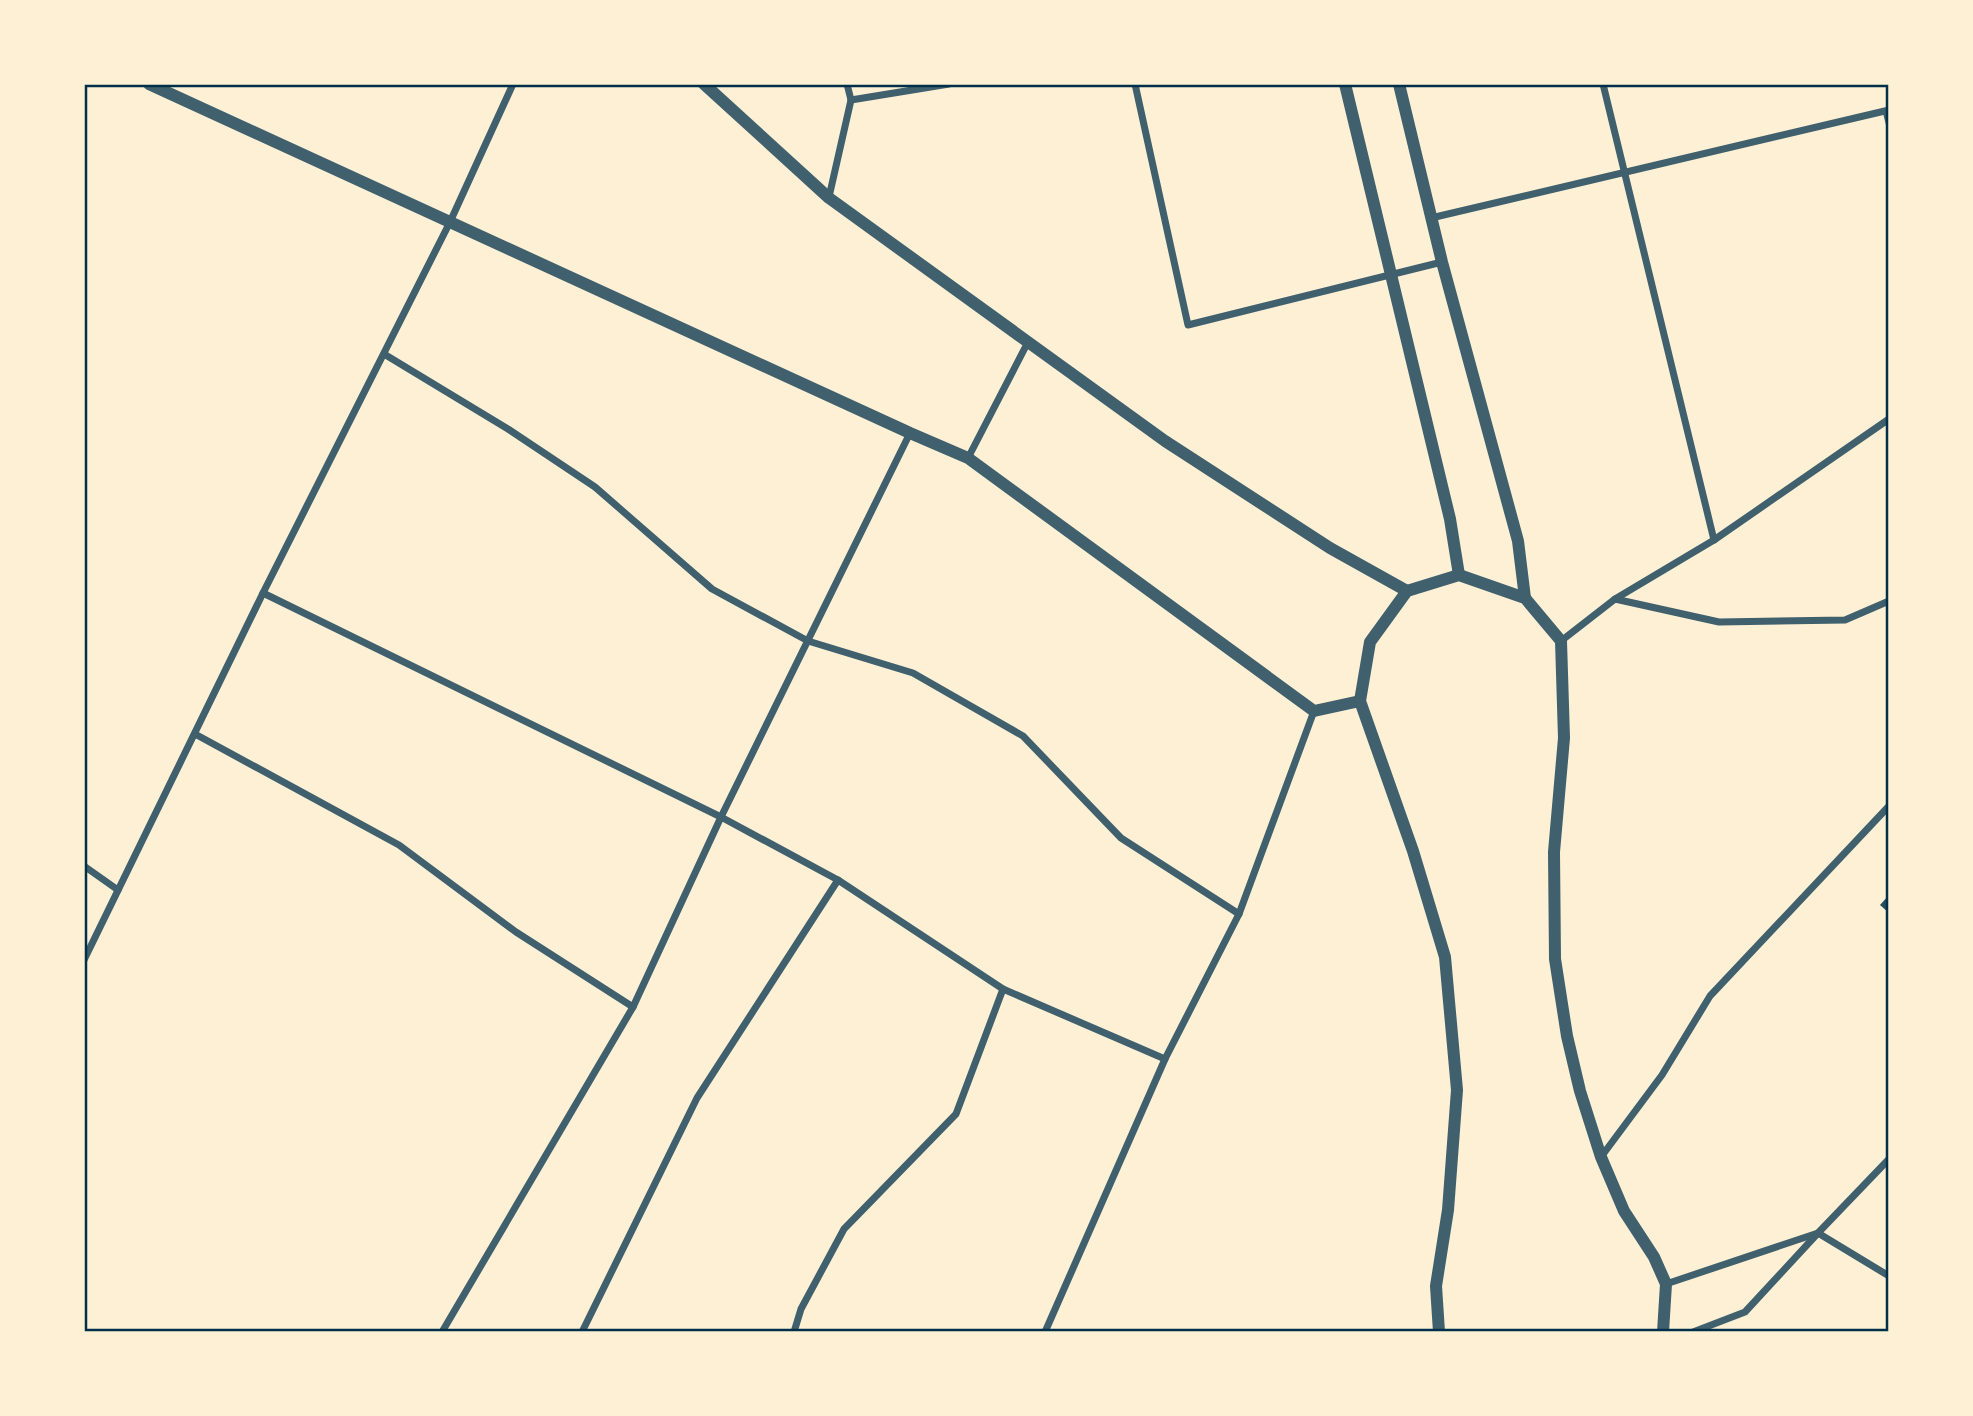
<svg xmlns="http://www.w3.org/2000/svg" width="1973" height="1416" font-family="Lora,serif">
<style>
.building{fill:#264d5e}
.lines{fill:none;stroke-linecap:round;stroke-linejoin:round}
.service{stroke:#3f606c;stroke-width:5}
.minor{stroke:#3f606c;stroke-width:7}
.tertiary{stroke:#3f606c;stroke-width:12}
.neatline{fill:none;stroke:#003049;stroke-width:2.5}
</style>
<rect width="100%" height="100%" fill="#fdf0d5"/>
<path class="building" d="M1889,895v18l-9,-8z"/>
<g class="lines">
<path class="service" d="M1885,111l4,16"/>
<g class="minor">
<path d="M1135,84l53,241 254,-63"/>
<path d="M1603,84l111,456"/>
<path d="M851,100l98,-16"/>
<path d="M829,197l22,-97 -4,-16"/>
<path d="M1431,218l458,-108"/>
<path d="M384,354l124,75 87,58 117,102 96,52 105,32 110,63 98,102 118,76"/>
<path d="M968,458l60,-116"/>
<path d="M263,593l458,224 117,63 165,109 162,70"/>
<path d="M1615,599l99,-59 175,-121"/>
<path d="M1561,641l54,-42 104,23 126,-2 44,-19"/>
<path d="M195,734l204,111 117,87 117,75"/>
<path d="M84,866l34,24"/>
<path d="M84,960l179,-367 187,-371 63,-138"/>
<path d="M1601,1157l61,-82 48,-79 179,-190"/>
<path d="M1666,1284l152,-51 71,-74"/>
<path d="M442,1332l191,-325 88,-190 189,-384"/>
<path d="M582,1332l115,-234 141,-218"/>
<path d="M794,1332l7,-23 43,-80 112,-115 47,-125"/>
<path d="M1045,1332l120,-273 74,-145 75,-203"/>
<path d="M1693,1332l52,-20 73,-79 71,43"/>
</g>
<g class="tertiary">
<path d="M149,84l761,349 58,25 346,253 46,-10"/>
<path d="M704,84l125,114 199,144 137,99 165,107 77,43"/>
<path d="M1345,84l105,435 9,56"/>
<path d="M1399,84l43,178 76,279 7,57"/>
<path d="M1439,1332l-3,-46 12,-76 9,-120 -12,-133 -32,-106 -53,-150 10,-59 37,-51 52,-16 66,23 36,43 3,97 -10,114 1,107 12,77 13,55 21,66 23,54 30,46 12,27 -3,48"/>
</g>
</g>
<rect width="1973" height="1416" fill="none" stroke="#fdf0d5" stroke-width="172"/>
<rect x="86" y="86" width="1801" height="1244" class="neatline"/>
</svg>
